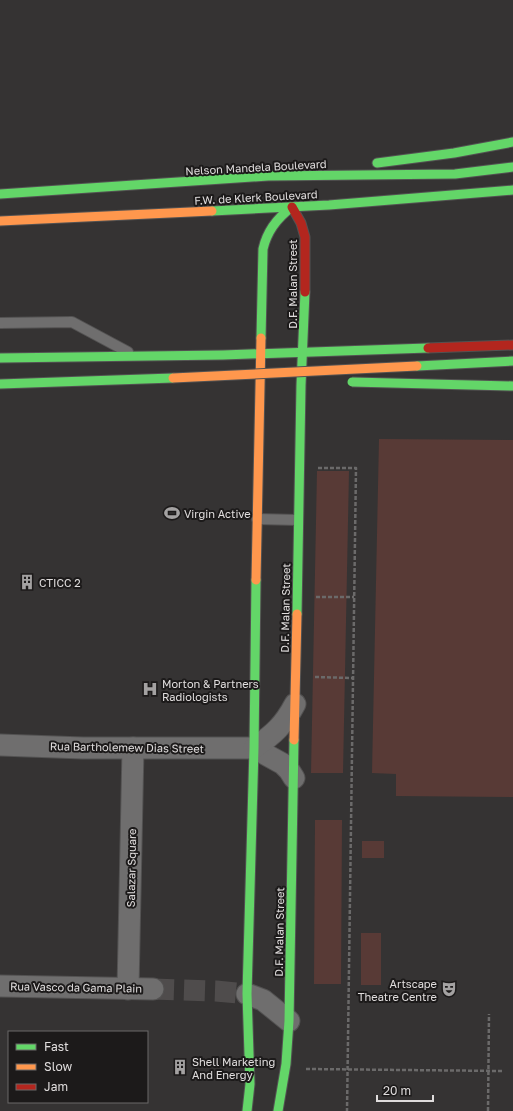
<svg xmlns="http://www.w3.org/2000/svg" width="513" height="1111" font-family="'Golos Text',sans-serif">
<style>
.green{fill:#583a36}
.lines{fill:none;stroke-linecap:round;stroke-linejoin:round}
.street-tunnel{stroke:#4f4c4c;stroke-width:21;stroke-dasharray:21 10;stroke-linecap:butt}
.lane-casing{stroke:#535252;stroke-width:12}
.street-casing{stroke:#535252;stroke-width:23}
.fast-casing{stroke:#535252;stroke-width:11}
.slow-casing{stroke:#535252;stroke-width:11}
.jam-casing{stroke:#535252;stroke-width:11}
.path{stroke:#6b6a6a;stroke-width:2.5;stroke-dasharray:4 2;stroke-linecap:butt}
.lane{stroke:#6f6e6e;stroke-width:10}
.street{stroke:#6f6e6e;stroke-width:21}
.fast{stroke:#63d668;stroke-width:9}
.slow{stroke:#ff974d;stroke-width:9}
.jam{stroke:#b3261e;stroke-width:9}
.fast-bridge-casing{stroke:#535252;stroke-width:11;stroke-linecap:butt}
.slow-bridge-casing{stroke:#535252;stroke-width:11;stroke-linecap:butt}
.fast-bridge{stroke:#63d668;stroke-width:9}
.slow-bridge{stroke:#ff974d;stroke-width:9}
.labels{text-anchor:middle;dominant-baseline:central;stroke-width:4;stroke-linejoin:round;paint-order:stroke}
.street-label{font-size:11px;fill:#e0dddd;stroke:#1c1a1a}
.poi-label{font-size:11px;fill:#e0dddd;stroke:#1c1a1a;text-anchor:start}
</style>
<rect width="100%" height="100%" fill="#353333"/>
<g class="green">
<path d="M379,439l134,1v357l-117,-1v-22l-24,-1z"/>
<path d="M317,471h32l-6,302h-32z"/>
<path d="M315,820h27l-1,164h-27z"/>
<rect x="362" y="841" width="22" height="17"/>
<rect x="361" y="933" width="20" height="52"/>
</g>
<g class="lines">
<path class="street-tunnel" d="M153,989l63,2 31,3"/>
<defs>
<g id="lane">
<path d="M0,323l72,-1 56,30"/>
<path d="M257,519l41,1"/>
</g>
<g id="street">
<path d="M0,745l83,3h171l29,16 6,6 5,8"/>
<path d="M254,748c20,-14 30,-23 41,-44"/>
<path d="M0,986l153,3"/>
<path d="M128,989l5,-241"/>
<path d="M247,994l16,6 26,21"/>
</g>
<g id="fast">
<path d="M377,163l77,-10 59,-11"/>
<path d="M0,194l268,-18 187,-2 58,-7"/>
<path d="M212,211l117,-6 184,-15"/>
<path d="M261,338l2,-89c4,-18 14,-31 29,-42"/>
<path d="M0,358l223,-3 205,-7"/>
<path d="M0,384l173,-6"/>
<path d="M297,614l4,-229 4,-93"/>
<path d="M247,1111l3,-27 -3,-90 7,-246 2,-168"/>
<path d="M278,1111l8,-47 3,-43 5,-281"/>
</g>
<g id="slow">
<path d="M0,221l212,-10"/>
<path d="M256,580l5,-242"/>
<path d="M294,740l3,-126"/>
</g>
<g id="jam">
<path d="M292,207l9,16 4,14v55"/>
<path d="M428,348l85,-3"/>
</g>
</defs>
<use href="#lane" class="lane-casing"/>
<use href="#street" class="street-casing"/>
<use href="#fast" class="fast-casing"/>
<use href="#slow" class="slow-casing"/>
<use href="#jam" class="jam-casing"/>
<g class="path">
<path d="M318,468h38l-9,643"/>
<path d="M316,597h38"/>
<path d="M315,677l38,1"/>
<path d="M306,1069l197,2"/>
<path d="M488,1111l1,-97"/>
</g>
<use href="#lane" class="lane"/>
<use href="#street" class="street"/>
<use href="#fast" class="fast"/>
<use href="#slow" class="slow"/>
<use href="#jam" class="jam"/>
<defs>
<g id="fast-bridge">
<path d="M417,366l96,-5"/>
<path d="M352,382l161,4"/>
</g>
<path id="slow-bridge" d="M173,378l244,-12"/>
</defs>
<use href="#fast-bridge" class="fast-bridge-casing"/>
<use href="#slow-bridge" class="slow-bridge-casing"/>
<use href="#fast-bridge" class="fast-bridge"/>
<use href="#slow-bridge" class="slow-bridge"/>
</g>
<defs>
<symbol id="stadium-bare" viewBox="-9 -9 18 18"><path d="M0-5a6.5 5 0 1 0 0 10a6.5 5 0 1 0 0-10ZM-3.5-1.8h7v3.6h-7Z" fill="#a4a2a2" stroke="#1c1a1a" stroke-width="2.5" paint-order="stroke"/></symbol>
<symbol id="building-bare" viewBox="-9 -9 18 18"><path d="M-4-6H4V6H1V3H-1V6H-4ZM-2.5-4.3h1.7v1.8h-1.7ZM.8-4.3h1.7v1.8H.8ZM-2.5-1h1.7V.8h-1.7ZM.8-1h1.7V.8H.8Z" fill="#a4a2a2" stroke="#1c1a1a" stroke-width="2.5" paint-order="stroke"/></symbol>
<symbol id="hospital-bare" viewBox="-9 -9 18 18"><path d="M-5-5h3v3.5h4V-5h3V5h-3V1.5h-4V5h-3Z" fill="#a4a2a2" stroke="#1c1a1a" stroke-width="2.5" paint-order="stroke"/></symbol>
<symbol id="theatre-bare" viewBox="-9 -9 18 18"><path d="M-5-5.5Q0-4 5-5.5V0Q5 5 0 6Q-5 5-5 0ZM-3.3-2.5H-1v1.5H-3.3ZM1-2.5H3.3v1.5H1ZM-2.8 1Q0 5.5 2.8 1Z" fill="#a4a2a2" stroke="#1c1a1a" stroke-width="2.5" paint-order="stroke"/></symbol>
</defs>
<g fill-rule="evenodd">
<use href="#stadium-bare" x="161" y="502" width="22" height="22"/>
<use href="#building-bare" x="16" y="571" width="22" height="22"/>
<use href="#hospital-bare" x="139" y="678" width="22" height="22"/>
<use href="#theatre-bare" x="438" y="978" width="22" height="22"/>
<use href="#building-bare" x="169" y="1056" width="22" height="22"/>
</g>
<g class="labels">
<g class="street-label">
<text transform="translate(256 167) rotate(-3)">Nelson Mandela Boulevard</text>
<text transform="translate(256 197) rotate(-3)">F.W. de Klerk Boulevard</text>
<text transform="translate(292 284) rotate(-90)">D.F. Malan Street</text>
<text transform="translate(285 608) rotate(-89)">D.F. Malan Street</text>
<text transform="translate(127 747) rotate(1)">Rua Bartholemew Dias Street</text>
<text transform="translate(131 868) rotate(-89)">Salazar Square</text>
<text transform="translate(279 932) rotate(-89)">D.F. Malan Street</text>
<text transform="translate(76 987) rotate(1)">Rua Vasco da Gama Plain</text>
</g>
<g class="poi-label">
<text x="184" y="513">Virgin Active</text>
<text x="39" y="582">CTICC 2</text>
<text x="162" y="683">Morton &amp; Partners<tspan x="162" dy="13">Radiologists</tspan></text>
<text x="437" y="983" text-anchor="end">Artscape<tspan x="437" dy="13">Theatre Centre</tspan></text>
<text x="192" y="1061">Shell Marketing<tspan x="192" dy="13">And Energy</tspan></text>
</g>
</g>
<rect x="8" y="1031" width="140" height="72" fill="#1c1a1a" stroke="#6a6868"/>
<rect x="16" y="1044" width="20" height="6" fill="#63d668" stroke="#6a6868"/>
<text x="44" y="1051" font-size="12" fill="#e0dddd">Fast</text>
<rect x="16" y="1064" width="20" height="6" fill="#ff974d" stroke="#6a6868"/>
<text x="44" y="1071" font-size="12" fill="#e0dddd">Slow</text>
<rect x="16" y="1084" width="20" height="6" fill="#b3261e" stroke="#6a6868"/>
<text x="44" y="1091" font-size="12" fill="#e0dddd">Jam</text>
<path d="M377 1095v6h56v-6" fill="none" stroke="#e0dddd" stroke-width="2"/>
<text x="383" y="1095" font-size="12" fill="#e0dddd" stroke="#1c1a1a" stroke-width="3" paint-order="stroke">20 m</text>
</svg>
